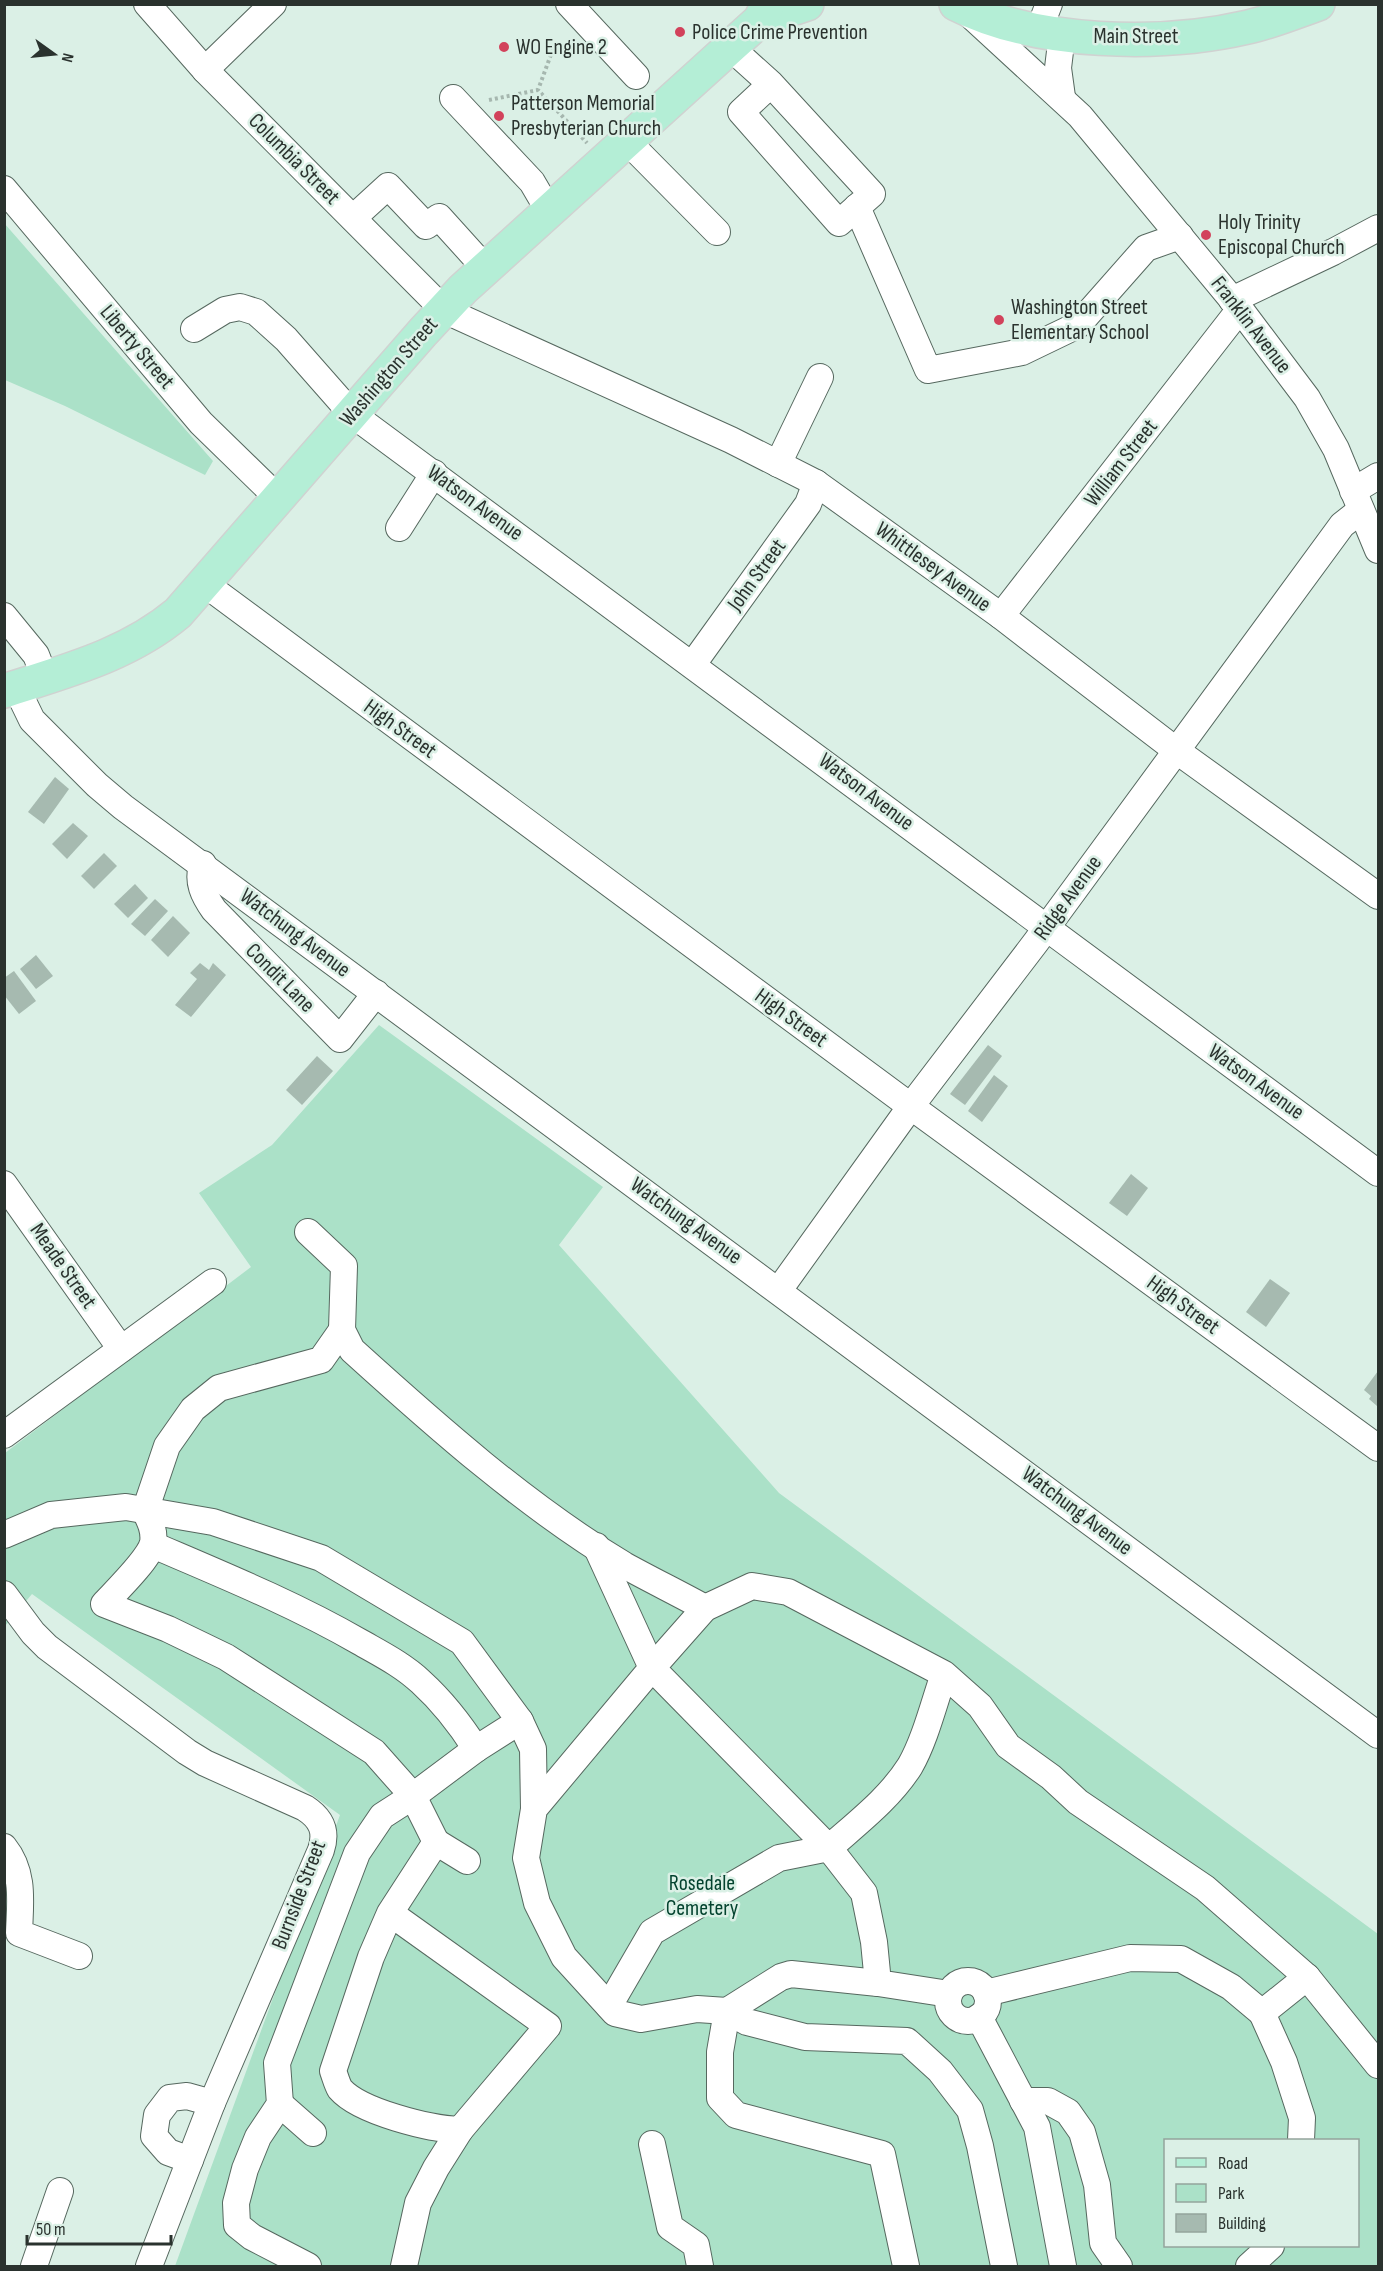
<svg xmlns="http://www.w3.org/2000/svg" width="1383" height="2271" font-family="'Sofia Sans Condensed',sans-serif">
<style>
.green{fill:#abe1c8;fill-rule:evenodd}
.building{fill:#a6bab0}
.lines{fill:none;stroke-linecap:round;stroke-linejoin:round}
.minor-casing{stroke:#56685f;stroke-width:28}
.major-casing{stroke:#d0d2d1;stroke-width:36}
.path{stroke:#a6b7af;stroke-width:4;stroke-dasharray:3 3;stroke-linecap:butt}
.minor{stroke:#fff;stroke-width:26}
.major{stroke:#b4eed6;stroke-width:33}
.poi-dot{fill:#d2425b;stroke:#dbf0e6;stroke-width:2}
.labels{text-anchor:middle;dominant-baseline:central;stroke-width:5;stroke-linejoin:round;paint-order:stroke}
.poi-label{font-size:22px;fill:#2a322e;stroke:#dbf0e6;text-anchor:start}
.street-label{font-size:22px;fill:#2a322e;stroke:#dbf0e6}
.park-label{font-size:22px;fill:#04432f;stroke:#dbf0e6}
</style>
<rect width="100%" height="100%" fill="#dbf0e6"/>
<g class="green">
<path d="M4,223l209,238 -8,14 -140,-69 -60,-26z"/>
<path d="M379,1025l224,162 -44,58 220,248 599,441v332h-1203l165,-451 -308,-221 -27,32v-173l246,-186 -52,-74 73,-48zM1166,2140h192v106h-192z"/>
</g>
<g class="building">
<path d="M55,777l14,12 -25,35 -16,-12z"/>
<path d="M73,823l15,13 -21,23 -15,-15z"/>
<path d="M104,853l13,13 -23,23 -13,-13z"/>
<path d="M135,884l13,14 -20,20 -14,-14z"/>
<path d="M155,899l13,12 -23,25 -14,-12z"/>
<path d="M173,916l17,17 -22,24 -17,-17z"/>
<path d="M36,955l17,21 -17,13 -16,-20z"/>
<path d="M200,963l9,7 4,-7 13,12 -35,42 -16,-12 22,-26 -7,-6z"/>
<path d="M14,971l22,30 -17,13 -15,-19v-17z"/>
<path d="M988,1045l14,11 -37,49 -15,-11z"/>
<path d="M317,1056l16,15 -31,34 -16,-15z"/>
<path d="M994,1075l14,11 -26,36 -14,-11z"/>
<path d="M1131,1174l17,14 -21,28 -18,-13z"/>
<path d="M1270,1279l20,14 -24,34 -20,-15z"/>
<path d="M1378,1371v33l-1,2 -8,-7 2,-3 -7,-6z"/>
</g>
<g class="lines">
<defs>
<g id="minor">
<path d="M147,4l58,66 239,240 287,130 85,43 185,133 176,135 201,145"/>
<path d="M569,4l67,72"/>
<path d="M967,12l113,104 160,193 67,89 29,51 42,101"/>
<path d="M1038,32l11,-28"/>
<path d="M730,47l41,37 101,110 -33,29 -98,-111 30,-28"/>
<path d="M205,70l68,-66"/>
<path d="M1062,97l-4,-29 4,-33"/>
<path d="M453,98l79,84 17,29"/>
<path d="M627,141l90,91"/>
<path d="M4,189l197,234 77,75"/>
<path d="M857,207l71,163 94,-18 56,-27 68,-77 34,-12"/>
<path d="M353,218l35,-32 38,40 13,-9 47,52"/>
<path d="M1232,300l101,-48 45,-24"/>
<path d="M194,329l31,-19 15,-3 16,5 30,27 66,75 1026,759"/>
<path d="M778,464l42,-87"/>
<path d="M1353,491l25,-15"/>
<path d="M399,528l35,-55"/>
<path d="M205,584l693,513 480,351"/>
<path d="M4,616l32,39 9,23"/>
<path d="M1001,616l239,-307"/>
<path d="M693,664l115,-160 8,-21"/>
<path d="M16,687l16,33 65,65 26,22 1255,928"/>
<path d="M203,864c-7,17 1,32 11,46l126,129 36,-46"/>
<path d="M4,1184l117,165"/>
<path d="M308,1232l36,34 -2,64 10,20c85,77 174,156 272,215 27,15 54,28 81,43"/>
<path d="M779,1290l132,-184 125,-164 306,-417 19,-15"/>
<path d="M342,1330l-21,30 -102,28 -26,21 -26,37 -22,65c5,10 10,20 8,32 -4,16 -37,48 -49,61l64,25 58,28 148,95 39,44 23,46 -46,71 158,113 -88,104c-30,-1 -100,-18 -120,-41 -3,-5 -5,-13 -7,-18l38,-114 19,-44"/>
<path d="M4,1435l209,-153"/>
<path d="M4,1535l47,-20 75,-8 87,15 108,36 141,84 58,79 -44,28c-16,-25 -33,-47 -55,-67 -18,-17 -40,-28 -61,-40 -66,-38 -137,-67 -207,-97"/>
<path d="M596,1546l56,122 -118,141 -8,49 11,45 27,54 51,56 26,6 56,-10 30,2 20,11 58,15 102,4 33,30 30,39 10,36 24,120"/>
<path d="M4,1594l29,39 14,14 140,105 18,11 100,45c17,11 22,24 16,42l-109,253 -63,163"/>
<path d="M944,1674c-10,29 -19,66 -34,92 -20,32 -53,57 -81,82l-177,-180 53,-60 47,-22 36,6 156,82 36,32 28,40 43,31 27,25 127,86 102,89 -45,36 22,49 18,56 -1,22"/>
<path d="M520,1721l13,28 1,60"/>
<path d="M436,1842l31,19"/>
<path d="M4,1847c21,26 16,56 15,86l60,23"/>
<path d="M1307,1977l71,88"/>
<circle cx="968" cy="2001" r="20"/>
<path d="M878,1983l-87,-9 -10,3 -54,34 -7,41v46l16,17 146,39 24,112"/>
<path d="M986,1993l144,-35 51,1 50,28 31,26"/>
<path d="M609,2006l43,-74 127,-74 50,-10 35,45 10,49 4,41 71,11"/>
<path d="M979,2017l58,110 26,139"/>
<path d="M1023,2101h25l20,11 14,20 15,53 6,58 16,23"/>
<path d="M280,2104l33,29"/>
<path d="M652,2144l18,83 26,18 4,21"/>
<path d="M190,2160l-22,-8 -14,-16 3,-21 13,-17 17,-2 25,7"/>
<path d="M34,2266l26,-75"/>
<path d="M308,2266l-56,-29 -15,-12 -1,-22 9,-34 13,-32 22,-33 -3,-41 80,-210 25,-37 31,-20 63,-47"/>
<path d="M404,2266l14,-63 18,-35 24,-38"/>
<path d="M1249,2266l22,-20"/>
</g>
<g id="major">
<path d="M956,4c80,41 206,43 292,23 23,-5 47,-15 70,-23"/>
<path d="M760,20l47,-16"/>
<path d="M4,691c62,-20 124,-36 174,-78l245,-281 40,-43 297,-269 8,-16"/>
</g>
</defs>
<use href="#minor" class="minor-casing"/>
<use href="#major" class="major-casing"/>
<g class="path">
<path d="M553,49l-15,41 49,53"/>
<path d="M489,100l49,-10"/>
</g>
<use href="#minor" class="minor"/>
<use href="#major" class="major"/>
</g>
<g class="poi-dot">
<circle cx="680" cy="32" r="6"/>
<circle cx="504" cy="47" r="6"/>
<circle cx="499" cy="116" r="6"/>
<circle cx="1206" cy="235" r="6"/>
<circle cx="999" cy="320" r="6"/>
</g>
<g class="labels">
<g class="poi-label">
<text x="692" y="32">Police Crime Prevention</text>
<text x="516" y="47">WO Engine 2</text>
<text x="511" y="103">Patterson Memorial<tspan x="511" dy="25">Presbyterian Church</tspan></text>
<text x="1218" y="222">Holy Trinity<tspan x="1218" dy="25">Episcopal Church</tspan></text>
<text x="1011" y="307">Washington Street<tspan x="1011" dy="25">Elementary School</tspan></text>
</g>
<g class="street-label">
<text x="1136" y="36">Main Street</text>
<text transform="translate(294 159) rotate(45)">Columbia Street</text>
<text transform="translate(1251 325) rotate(52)">Franklin Avenue</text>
<text transform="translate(137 347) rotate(50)">Liberty Street</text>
<text transform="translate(389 372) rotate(-49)">Washington Street</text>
<text transform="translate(1121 463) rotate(-52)">William Street</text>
<text transform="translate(475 503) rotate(36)">Watson Avenue</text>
<text transform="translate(933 567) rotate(36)">Whittlesey Avenue</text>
<text transform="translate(757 575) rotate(-54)">John Street</text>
<text transform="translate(400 729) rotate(36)">High Street</text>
<text transform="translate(866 792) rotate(37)">Watson Avenue</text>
<text transform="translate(1068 898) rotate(-54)">Ridge Avenue</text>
<text transform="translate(295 933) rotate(37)">Watchung Avenue</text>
<text transform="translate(280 978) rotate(45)">Condit Lane</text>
<text transform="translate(791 1018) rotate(36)">High Street</text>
<text transform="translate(1256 1082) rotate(36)">Watson Avenue</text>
<text transform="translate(686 1221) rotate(36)">Watchung Avenue</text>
<text transform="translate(63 1266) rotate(55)">Meade Street</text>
<text transform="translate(1183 1305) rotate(36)">High Street</text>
<text transform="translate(1077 1511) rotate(37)">Watchung Avenue</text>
<text transform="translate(299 1895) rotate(-69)">Burnside Street</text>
</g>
<g class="park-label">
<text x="702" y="1883">Rosedale<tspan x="702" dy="25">Cemetery</tspan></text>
</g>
</g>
<rect width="1383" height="2271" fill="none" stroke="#2a322e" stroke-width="12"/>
<rect x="1164" y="2139" width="195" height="108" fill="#dbf0e6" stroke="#94a49c" stroke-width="1.5"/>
<rect x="1176" y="2158" width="30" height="9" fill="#b4eed6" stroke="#94a49c" stroke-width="1.5"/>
<text x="1218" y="2169" font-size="18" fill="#2a322e">Road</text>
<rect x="1176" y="2184" width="30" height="18" fill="#abe1c8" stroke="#94a49c" stroke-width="1.5"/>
<text x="1218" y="2199" font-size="18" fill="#2a322e">Park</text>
<rect x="1176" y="2214" width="30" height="18" fill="#a6bab0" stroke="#94a49c" stroke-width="1.5"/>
<text x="1218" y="2229" font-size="18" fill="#2a322e">Building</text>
<g transform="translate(54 54) rotate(105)" stroke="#dbf0e6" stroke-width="4.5" paint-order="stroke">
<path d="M0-4.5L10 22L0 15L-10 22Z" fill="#2a322e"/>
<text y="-9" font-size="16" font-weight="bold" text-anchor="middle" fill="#2a322e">N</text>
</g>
<path d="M27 2235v9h144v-9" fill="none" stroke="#2a322e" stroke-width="3"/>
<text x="36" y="2235" font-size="18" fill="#2a322e" stroke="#dbf0e6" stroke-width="4.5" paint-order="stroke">50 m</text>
</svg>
